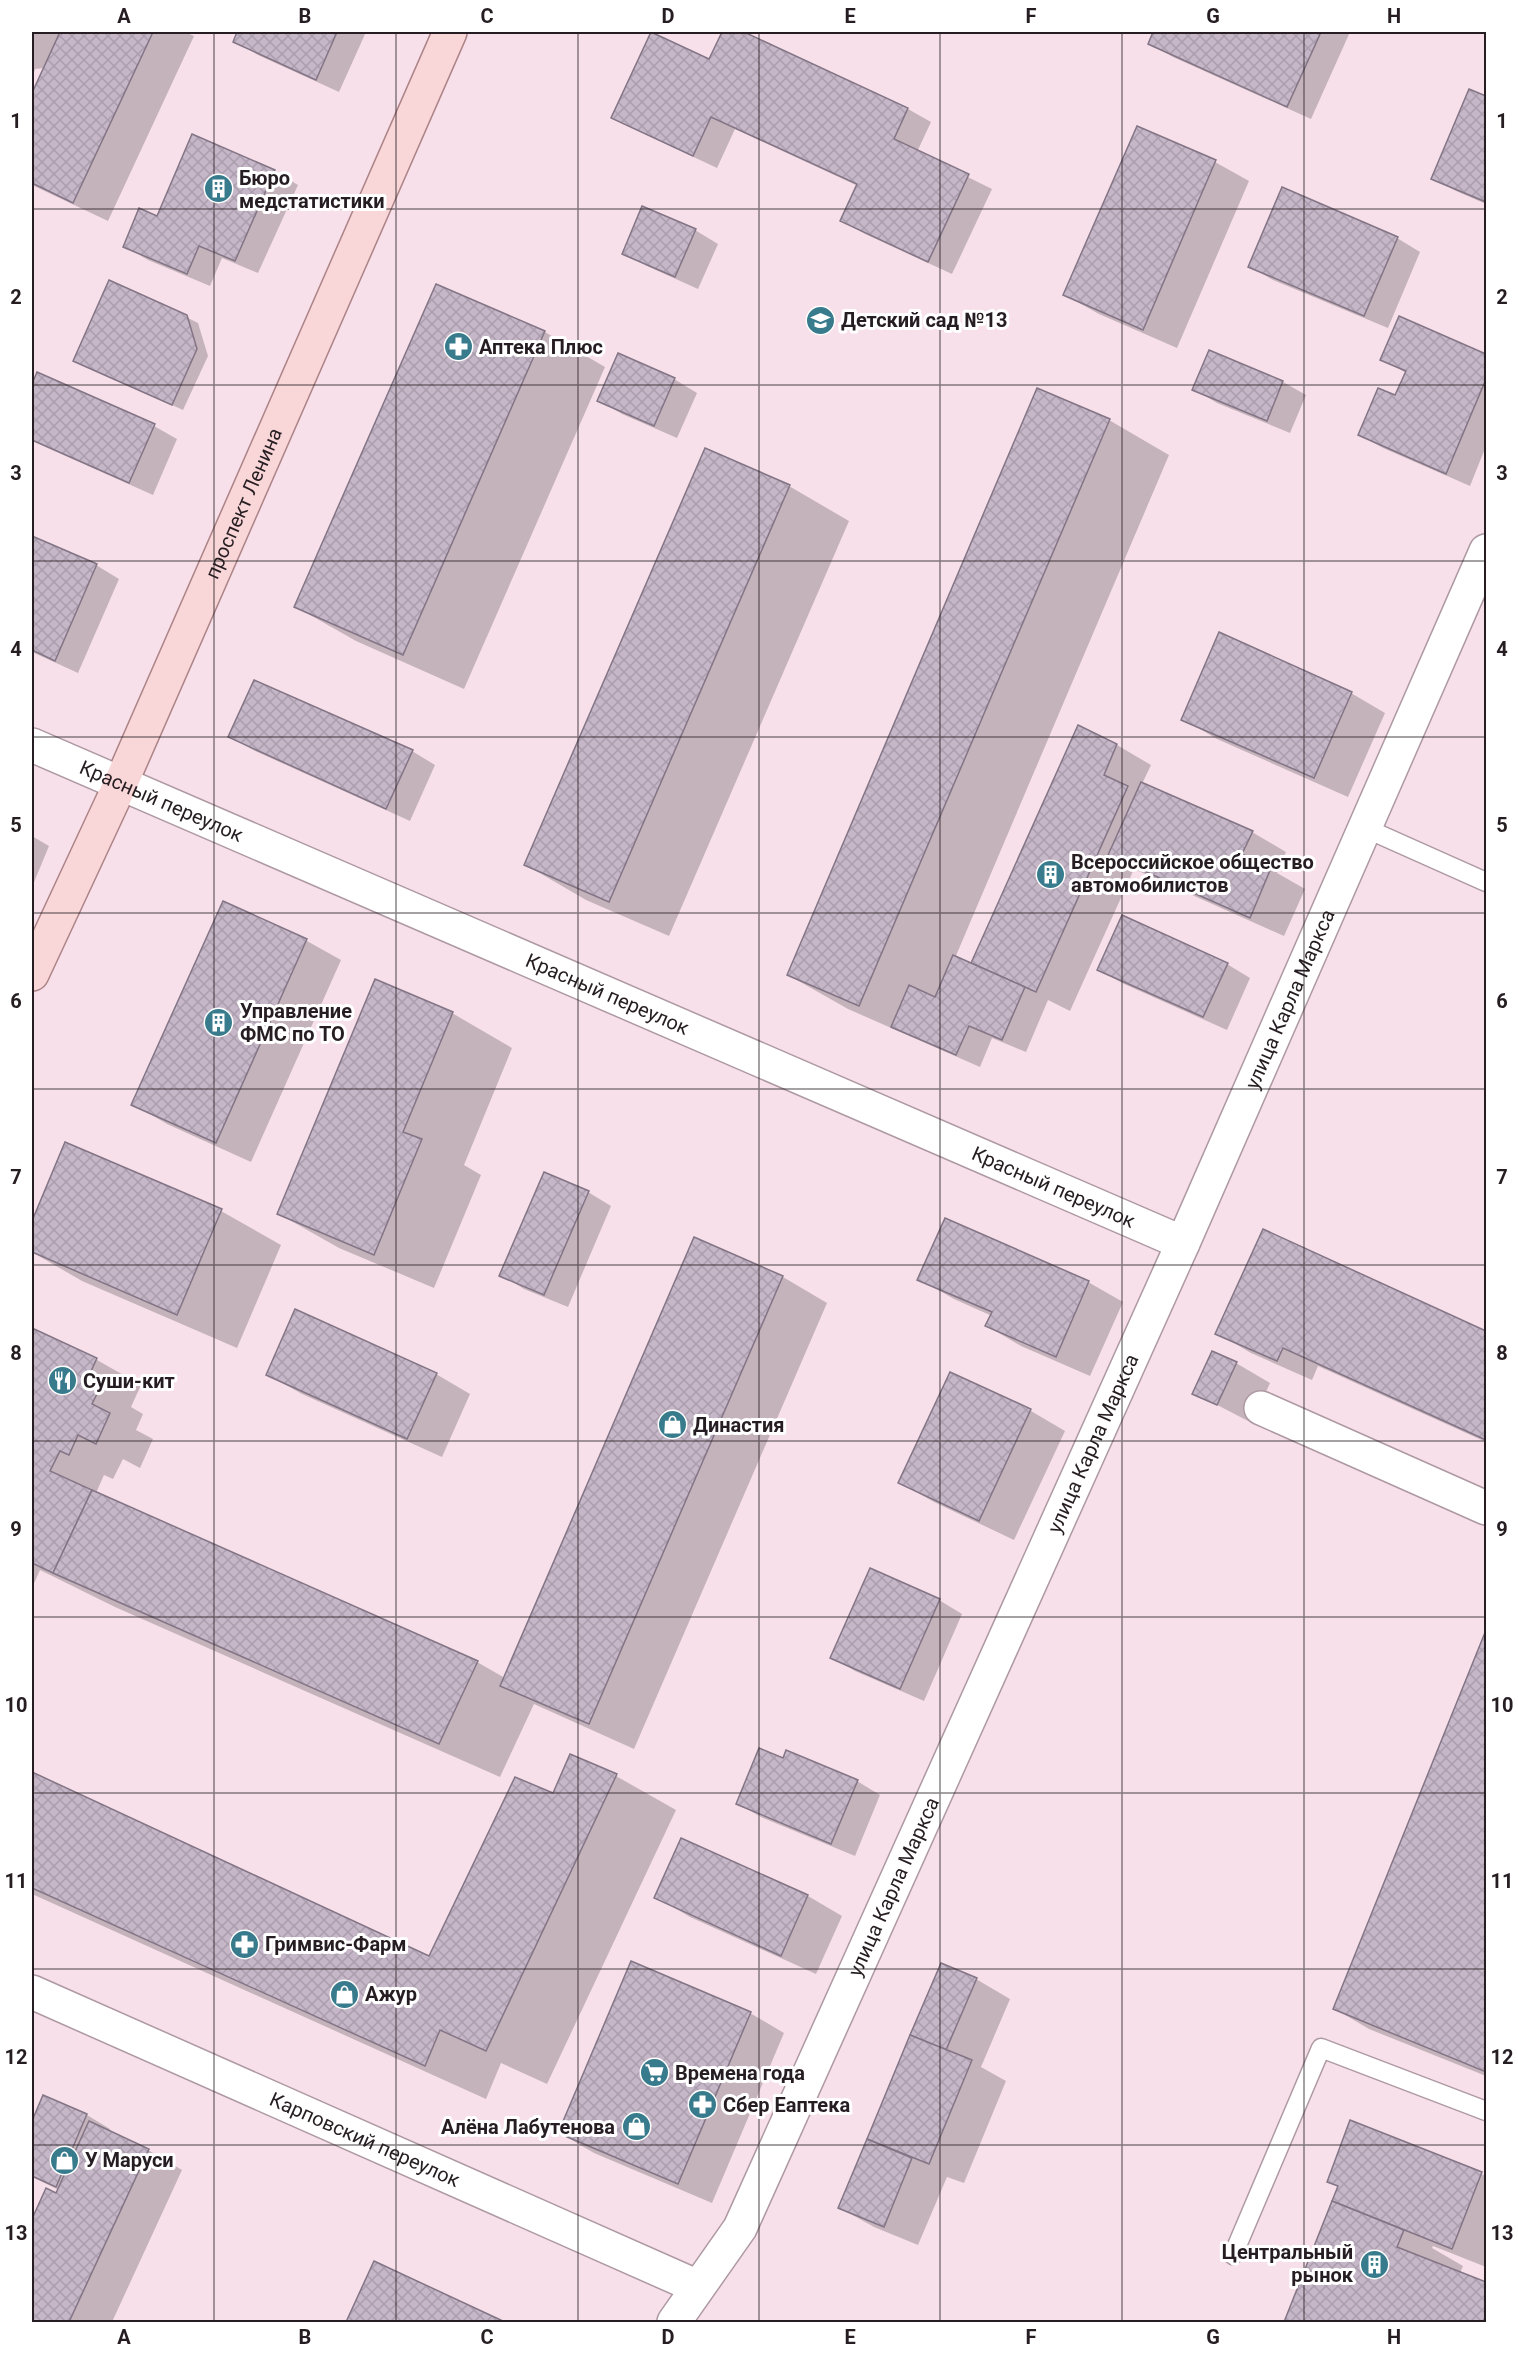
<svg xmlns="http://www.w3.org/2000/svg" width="1518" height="2354" font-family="Roboto,sans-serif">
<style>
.shadow{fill:#0003}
.building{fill:url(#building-cross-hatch);stroke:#837585;stroke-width:1.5}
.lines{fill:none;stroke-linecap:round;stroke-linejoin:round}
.lane-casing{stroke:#ae99a3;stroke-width:21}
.street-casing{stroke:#ae99a3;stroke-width:36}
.secondary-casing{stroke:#ae99a3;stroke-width:36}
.primary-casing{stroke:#ac8387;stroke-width:36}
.lane{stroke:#fff;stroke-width:18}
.street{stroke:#fff;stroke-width:33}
.secondary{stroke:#fff;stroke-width:33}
.primary{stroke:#f9d6d8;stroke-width:33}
.grid{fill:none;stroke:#251d21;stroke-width:1.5;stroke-opacity:0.55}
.labels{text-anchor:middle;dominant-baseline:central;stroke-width:6;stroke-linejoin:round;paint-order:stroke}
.poi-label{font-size:20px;font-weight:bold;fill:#251d21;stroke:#fff;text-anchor:start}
.street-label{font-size:20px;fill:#251d21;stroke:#fff}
.neatline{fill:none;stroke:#251d21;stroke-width:2}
.grid-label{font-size:20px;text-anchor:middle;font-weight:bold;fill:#251d21}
</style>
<defs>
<pattern id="building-cross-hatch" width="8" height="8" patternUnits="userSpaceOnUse" patternTransform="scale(1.5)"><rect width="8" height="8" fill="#c6b7c8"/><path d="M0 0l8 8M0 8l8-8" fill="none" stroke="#aa9dac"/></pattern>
</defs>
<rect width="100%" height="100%" fill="#f7e0ea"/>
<g class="shadow">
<path d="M32,32h153l9,4 -86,185 -76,-36v-88l13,-29 -10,1 -3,9z"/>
<path d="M239,32h127l-27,60 -81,-37 -23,-14z"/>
<path d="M723,32h18l167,77 23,13 -14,30 75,37 -40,85 -87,-40 -23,-13 16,-35 -123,-57 -18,39 -81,-38 -23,-13 97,-56z"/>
<path d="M1155,32h195l-39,87 -138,-62 -23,-14z"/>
<path d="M1470,91l16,7v106l-30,-13 -23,-13z"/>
<path d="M193,136l82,35 23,14 -40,88 -36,-15 -12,28 -62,-26 -24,-14 34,-28z"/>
<path d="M1215,162l34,19 -72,167 -78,-34 -34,-19z"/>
<path d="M695,230l23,14 -20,45 -51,-23 -23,-13z"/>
<path d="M1397,238l23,14 -32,76 -115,-48 -23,-14z"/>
<path d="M436,286l109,46 60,35 -141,322 -108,-48 -60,-34z"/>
<path d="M186,317l12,6 10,33 -25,54 -97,-44z"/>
<path d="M1399,318l87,37v91l-16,40 -87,-38 -23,-13 36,-38 10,-24 -24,-14z"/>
<path d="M1210,352l73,30 23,13 -16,38 -73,-30 -23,-14z"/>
<path d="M38,374l116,52 23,13 -24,56 -121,-54v-54z"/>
<path d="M674,379l23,14 -20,45 -55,-24 -23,-14z"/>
<path d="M1109,420l60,35 -214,503 25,11 137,-224 34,20 -9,19 110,48 34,20 -9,21 28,16 -21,47 -150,-67 -64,142 -22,-11 -22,52 -34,-14 -12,29 -132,-58 -60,-34z"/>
<path d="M789,486l60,35 -180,415 -83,-36 -60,-35z"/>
<path d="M32,537l64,28 23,14 -41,94 -46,-21z"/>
<path d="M1351,693l34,20 -37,84 -131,-58 -34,-20z"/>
<path d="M230,737l182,14 23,14 -25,56 -157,-71z"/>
<path d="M32,836l17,10 -17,41z"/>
<path d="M224,903l83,38 34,19 -90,202 -84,-38 -34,-20z"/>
<path d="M1227,964l23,14 -23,52 -105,-47 -23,-13z"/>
<path d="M452,1013l60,35 -48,117 17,10 -47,113 -95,-40 -60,-34z"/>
<path d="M66,1144l155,67 60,34 -44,103 -155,-67 -50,-29v-27z"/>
<path d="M588,1192l23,14 -43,101 -44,-18 -23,-14z"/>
<path d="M1263,1231l223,102v109l-168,-76 -6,14 -61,-27 -34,-20z"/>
<path d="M695,1239l88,38 44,26 -193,446 -100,-45 -34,73 -385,-170 -75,-37 -8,18v-258l65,30 44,25 -10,22 12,7 -7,16 17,9 -13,29 -17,-9 -10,20 -9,-4 -8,18 381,169 28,16z"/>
<path d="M919,1279l169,3 35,20 -33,74 -69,-30 -34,-20 5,-10 -38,-17z"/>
<path d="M1236,1363l34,20 -18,40 -58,-30z"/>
<path d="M436,1374l34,20 -28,63 -140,-63 -34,-19z"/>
<path d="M951,1374l80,37 34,20 -51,109 -80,-38 -34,-19z"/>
<path d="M939,1600l23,14 -38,87 -69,-30 -23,-14z"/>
<path d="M1486,1634v442l-117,-47 -34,-20z"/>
<path d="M784,1760l73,21 23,14 -25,61 -94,-39 -23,-13z"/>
<path d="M32,1774l398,184 124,-163 62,-19 60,34 -129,274 -46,-21 -15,36 -454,-205z"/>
<path d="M682,1840l126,56 34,20 -26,58 -126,-57 -34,-20z"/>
<path d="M942,1964l34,15 34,20 -29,68 25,14 -42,102 -17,-6 -29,68 -44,-18 -34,-19z"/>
<path d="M750,2013l34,20 -72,170 -118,-50 -34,-20z"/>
<path d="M43,2097l44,18 23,14 -2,3 40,18 34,20 -70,152h-80v-100l15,-32 10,5 2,-5 -27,-13v-52z"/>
<path d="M1351,2122l135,54v91l-53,-21 -1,2 31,18 -3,7 26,11v38h-200l53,-135 -11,-6z"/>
<path d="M374,2263l127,59h-153z"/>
</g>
<g class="building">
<path d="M60,32h93l-80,171 -41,-20v-90z"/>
<path d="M237,32h100l-21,48 -83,-38z"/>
<path d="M651,32l58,27 13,-27h22l164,76 -14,31 75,35 -41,88 -88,-41 17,-37 -146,-67 -18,39 -82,-38z"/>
<path d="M1153,32h168l-34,75 -139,-63z"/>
<path d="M1469,89l17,7v106l-55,-23z"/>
<path d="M1137,126l79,34 -73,170 -80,-35z"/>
<path d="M192,134l83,36 -40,91 -36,-15 -12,28 -64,-27 16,-39 18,8z"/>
<path d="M1282,187l116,50 -34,79 -116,-49z"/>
<path d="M642,206l54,23 -21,48 -53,-23z"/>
<path d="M109,280l78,35 10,34 -25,56 -99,-44z"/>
<path d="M436,284l109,47 -142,324 -109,-48z"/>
<path d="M1399,316l87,38v25l-40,95 -88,-39 20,-47 17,7 11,-24 -26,-11z"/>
<path d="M1209,350l74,31 -16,40 -75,-31z"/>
<path d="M618,353l57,25 -21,48 -57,-25z"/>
<path d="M37,372l118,52 -26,59 -97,-43v-56z"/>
<path d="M1037,388l73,31 -251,587 -72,-31z"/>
<path d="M705,448l85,37 -181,417 -85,-37z"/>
<path d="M32,536l65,28 -42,97 -23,-11z"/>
<path d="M1219,632l133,60 -38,86 -133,-58z"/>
<path d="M254,680l159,70 -27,59 -158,-72z"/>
<path d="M1078,725l39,19 -13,31 24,11 -92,206 -65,-29z"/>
<path d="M1141,782l112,49 -11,23 29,14 -21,50 -142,-63z"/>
<path d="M223,901l84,38 -91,204 -85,-38z"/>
<path d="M1122,915l106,48 -25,54 -106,-47z"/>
<path d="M953,955l72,32 -23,53 -33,-14 -13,29 -65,-28 18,-42 26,12z"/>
<path d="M375,979l78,33 -50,120 19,7 -48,116 -97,-41z"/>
<path d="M65,1142l157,67 -45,106 -145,-63v-31z"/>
<path d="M544,1172l45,19 -45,104 -45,-19z"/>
<path d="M945,1218l144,63 -33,76 -71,-31 7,-14 -75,-32z"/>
<path d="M1263,1229l223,102v109l-203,-92 -6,13 -62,-27z"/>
<path d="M694,1237l89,39 -194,448 -89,-38z"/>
<path d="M295,1309l142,64 -30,66 -141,-64z"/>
<path d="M32,1328l65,30 -11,24 14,6 -8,16 18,9 -14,31 -18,-9 -9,20 -9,-4 -10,20 42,19 -39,83 -21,-10z"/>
<path d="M1212,1351l25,11 -20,43 -25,-11z"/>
<path d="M950,1372l81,37 -52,112 -81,-38z"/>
<path d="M92,1490l386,171 -39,83 -386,-171z"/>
<path d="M870,1568l70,31 -40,90 -70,-31z"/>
<path d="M1486,1630v442l-153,-63z"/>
<path d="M759,1748l24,10 3,-8 72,30 -27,64 -95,-40z"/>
<path d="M570,1754l47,20 -131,277 -46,-21 -15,36 -393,-178v-116l397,184 86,-179 38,16z"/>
<path d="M681,1838l127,57 -27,61 -127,-58z"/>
<path d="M631,1961l120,51 -73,172 -120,-51z"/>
<path d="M941,1963l36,15 -31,72 -36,-15z"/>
<path d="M910,2035l62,25 -43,104 -62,-25z"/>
<path d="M43,2095l44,19 -31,73 -24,-11v-55z"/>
<path d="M1350,2120l132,52 -30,77 -120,-48 6,-15 -11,-4z"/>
<path d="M89,2121l60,28 -80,173h-37v-103l14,-31 10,5z"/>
<path d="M867,2139l45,19 -28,69 -46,-19z"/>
<path d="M1332,2201l72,29 -7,17 89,35v31l-2,7 2,2h-202z"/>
<path d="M374,2261l131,61h-159z"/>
</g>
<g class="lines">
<defs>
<g id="lane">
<path d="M1365,828l121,54"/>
<path d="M1233,2255l88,-207 165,63"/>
</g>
<g id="street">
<path id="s1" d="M32,745l1151,498"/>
<path d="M1261,1408l225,100"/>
<path id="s2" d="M32,1992l666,295"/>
</g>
<g id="secondary">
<path id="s3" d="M674,2322l66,-94 443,-985 303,-692"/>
</g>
<g id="primary">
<path id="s4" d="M32,974l88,-189 330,-753"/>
</g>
</defs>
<use href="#lane" class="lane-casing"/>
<use href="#street" class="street-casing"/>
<use href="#secondary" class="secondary-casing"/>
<use href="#primary" class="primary-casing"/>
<use href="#lane" class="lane"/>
<use href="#street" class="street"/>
<use href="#secondary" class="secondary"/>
<use href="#primary" class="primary"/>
</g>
<path class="grid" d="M214,32v2290M396,32v2290M578,32v2290M759,32v2290M940,32v2290M1122,32v2290M1304,32v2290M32,209h1454M32,385h1454M32,561h1454M32,737h1454M32,913h1454M32,1089h1454M32,1265h1454M32,1441h1454M32,1617h1454M32,1793h1454M32,1969h1454M32,2145h1454"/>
<defs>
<symbol id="building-disc" viewBox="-11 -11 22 22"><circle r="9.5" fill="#387b8c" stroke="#fff"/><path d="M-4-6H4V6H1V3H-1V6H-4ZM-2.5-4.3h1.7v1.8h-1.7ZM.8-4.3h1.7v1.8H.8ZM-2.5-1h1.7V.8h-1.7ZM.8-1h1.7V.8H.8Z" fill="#fff"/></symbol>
<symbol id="school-disc" viewBox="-11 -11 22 22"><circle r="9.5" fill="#387b8c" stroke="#fff"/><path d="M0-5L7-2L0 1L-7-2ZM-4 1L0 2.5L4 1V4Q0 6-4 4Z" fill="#fff"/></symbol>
<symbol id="pharmacy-disc" viewBox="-11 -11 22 22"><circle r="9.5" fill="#387b8c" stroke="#fff"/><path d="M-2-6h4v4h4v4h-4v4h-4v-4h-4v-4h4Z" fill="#fff"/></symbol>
<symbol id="restaurant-disc" viewBox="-11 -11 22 22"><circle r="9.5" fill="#387b8c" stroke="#fff"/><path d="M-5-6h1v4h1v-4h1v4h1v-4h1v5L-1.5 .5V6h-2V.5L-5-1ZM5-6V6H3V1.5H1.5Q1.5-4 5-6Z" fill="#fff"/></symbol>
<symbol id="shop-disc" viewBox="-11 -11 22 22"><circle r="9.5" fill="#387b8c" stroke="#fff"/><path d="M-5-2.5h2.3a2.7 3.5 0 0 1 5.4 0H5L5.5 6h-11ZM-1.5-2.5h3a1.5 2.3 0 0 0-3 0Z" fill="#fff"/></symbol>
<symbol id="supermarket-disc" viewBox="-11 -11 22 22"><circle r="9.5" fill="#387b8c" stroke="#fff"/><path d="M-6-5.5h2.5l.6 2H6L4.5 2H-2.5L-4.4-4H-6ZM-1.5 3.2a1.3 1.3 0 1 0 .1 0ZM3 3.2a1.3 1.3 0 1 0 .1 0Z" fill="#fff"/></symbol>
</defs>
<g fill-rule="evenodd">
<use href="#building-disc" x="202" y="172" width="33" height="33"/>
<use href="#school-disc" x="804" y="304" width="33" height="33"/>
<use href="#pharmacy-disc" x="442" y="330" width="33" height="33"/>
<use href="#building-disc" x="1034" y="858" width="33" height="33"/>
<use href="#building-disc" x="202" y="1006" width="33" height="33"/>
<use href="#restaurant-disc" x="46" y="1364" width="33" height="33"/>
<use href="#shop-disc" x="656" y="1408" width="33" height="33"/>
<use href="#pharmacy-disc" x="228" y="1928" width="33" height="33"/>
<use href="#shop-disc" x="328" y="1978" width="33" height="33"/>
<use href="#supermarket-disc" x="638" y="2056" width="33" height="33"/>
<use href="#pharmacy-disc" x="686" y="2088" width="33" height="33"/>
<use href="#shop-disc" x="620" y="2110" width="33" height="33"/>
<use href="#shop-disc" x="48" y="2144" width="33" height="33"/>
<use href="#building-disc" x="1358" y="2248" width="33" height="33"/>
</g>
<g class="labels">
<g class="poi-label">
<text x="239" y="178">Бюро<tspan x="239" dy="23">медстатистики</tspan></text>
<text x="841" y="320">Детский сад №13</text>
<text x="479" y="347">Аптека Плюс</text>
<text x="1071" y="862">Всероссийское общество<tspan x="1071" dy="23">автомобилистов</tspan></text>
<text x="240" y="1011">Управление<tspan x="240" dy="23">ФМС по ТО</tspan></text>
<text x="83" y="1381">Суши-кит</text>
<text x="693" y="1425">Династия</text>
<text x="265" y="1944">Гримвис-Фарм</text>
<text x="365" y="1994">Ажур</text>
<text x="675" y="2073">Времена года</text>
<text x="723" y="2105">Сбер Еаптека</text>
<text x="615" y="2127" text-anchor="end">Алёна Лабутенова</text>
<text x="85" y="2160">У Маруси</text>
<text x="1353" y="2252" text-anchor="end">Центральный<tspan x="1353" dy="23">рынок</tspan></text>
</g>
<g class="street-label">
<text stroke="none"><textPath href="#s4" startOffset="516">проспект Ленина</textPath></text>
<text stroke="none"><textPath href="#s1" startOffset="141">Красный переулок</textPath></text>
<text stroke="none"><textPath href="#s1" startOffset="627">Красный переулок</textPath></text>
<text stroke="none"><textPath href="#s3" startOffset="1461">улица Карла Маркса</textPath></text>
<text stroke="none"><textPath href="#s1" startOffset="1113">Красный переулок</textPath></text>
<text stroke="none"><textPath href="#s3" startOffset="975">улица Карла Маркса</textPath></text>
<text stroke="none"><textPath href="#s3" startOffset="489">улица Карла Маркса</textPath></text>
<text stroke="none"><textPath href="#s2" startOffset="364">Карповский переулок</textPath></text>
</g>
</g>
<rect width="1518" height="2354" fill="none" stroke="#ffffff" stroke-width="66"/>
<rect x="33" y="33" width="1452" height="2288" class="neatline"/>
<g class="grid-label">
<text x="124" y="23">A</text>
<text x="305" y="23">B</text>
<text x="487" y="23">C</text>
<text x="668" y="23">D</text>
<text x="850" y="23">E</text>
<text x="1031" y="23">F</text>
<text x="1213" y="23">G</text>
<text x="1394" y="23">H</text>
<text x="16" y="128">1</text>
<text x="1502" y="128">1</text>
<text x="16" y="304">2</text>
<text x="1502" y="304">2</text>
<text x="16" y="480">3</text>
<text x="1502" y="480">3</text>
<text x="16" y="656">4</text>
<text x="1502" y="656">4</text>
<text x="16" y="832">5</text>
<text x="1502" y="832">5</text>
<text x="16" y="1008">6</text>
<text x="1502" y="1008">6</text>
<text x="16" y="1184">7</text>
<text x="1502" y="1184">7</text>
<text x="16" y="1360">8</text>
<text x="1502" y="1360">8</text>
<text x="16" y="1536">9</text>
<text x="1502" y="1536">9</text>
<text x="16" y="1712">10</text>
<text x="1502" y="1712">10</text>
<text x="16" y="1888">11</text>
<text x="1502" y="1888">11</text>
<text x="16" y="2064">12</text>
<text x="1502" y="2064">12</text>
<text x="16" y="2240">13</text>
<text x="1502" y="2240">13</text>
<text x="124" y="2344">A</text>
<text x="305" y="2344">B</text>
<text x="487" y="2344">C</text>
<text x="668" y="2344">D</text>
<text x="850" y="2344">E</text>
<text x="1031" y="2344">F</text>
<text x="1213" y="2344">G</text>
<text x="1394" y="2344">H</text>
</g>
</svg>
